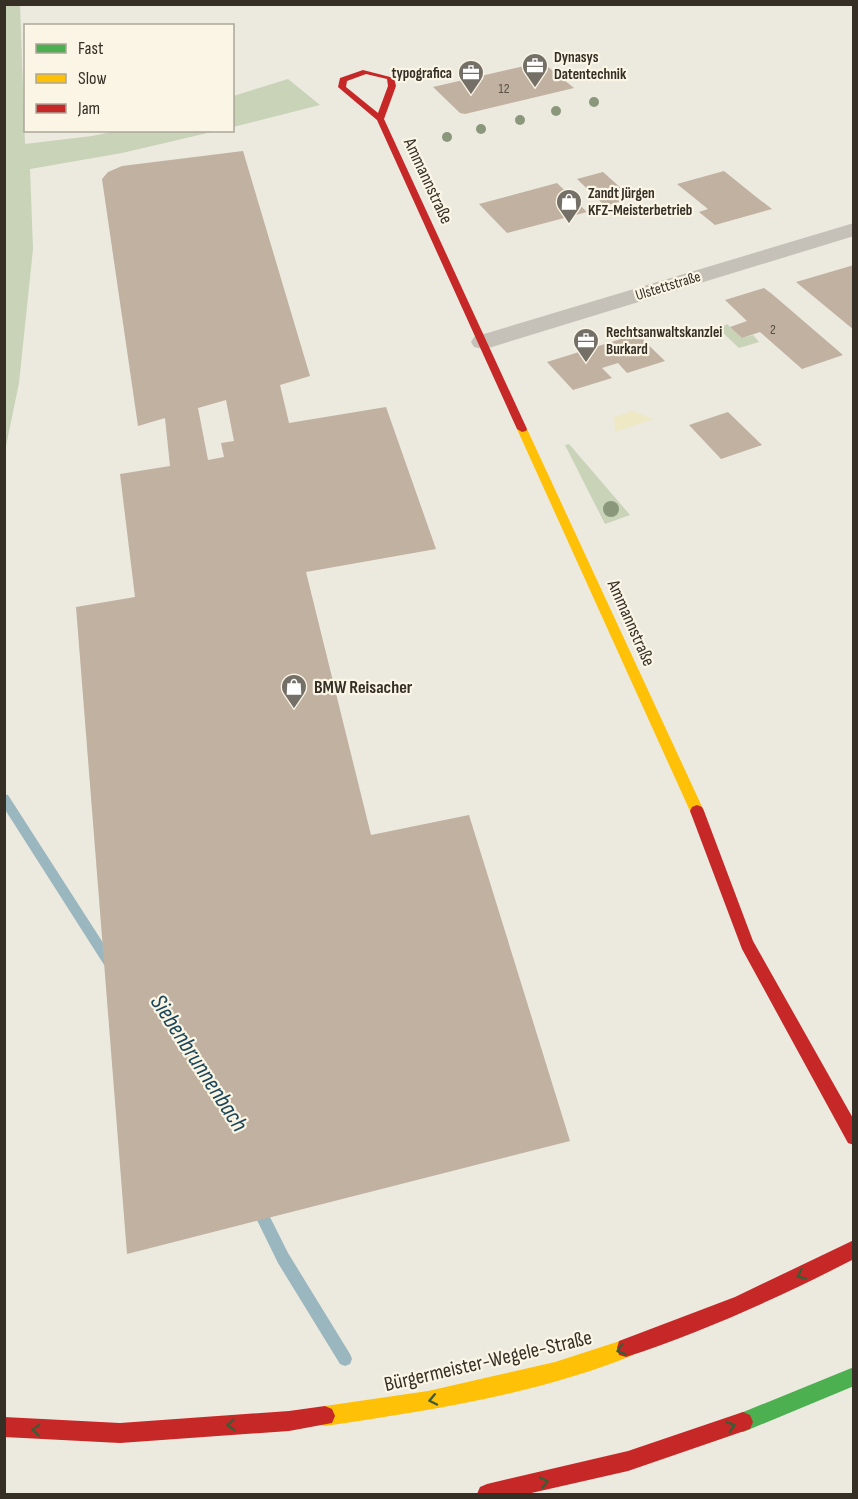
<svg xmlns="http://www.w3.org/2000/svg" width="858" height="1499" font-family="'Sofia Sans Condensed',sans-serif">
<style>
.green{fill:#c8d3b8}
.sand{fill:#eee8c4}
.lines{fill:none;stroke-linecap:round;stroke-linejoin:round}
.stream{fill:#9ab6be;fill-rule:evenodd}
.building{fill:#c0b1a0;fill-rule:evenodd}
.street{fill:#c5c1b8;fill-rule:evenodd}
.fast{fill:#4caf50;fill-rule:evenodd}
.slow{fill:#ffc107;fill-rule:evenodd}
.jam{fill:#c62828;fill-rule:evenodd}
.tree{fill:#8a977b}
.oneway{stroke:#3d5c35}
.labels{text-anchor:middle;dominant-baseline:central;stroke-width:4.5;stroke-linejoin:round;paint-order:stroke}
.far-number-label{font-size:14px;fill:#585044}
.far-poi-label{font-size:15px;font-weight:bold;fill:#352f26;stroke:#faf5e5;text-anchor:start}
.far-street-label{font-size:15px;fill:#352f26;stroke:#faf5e5}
.street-label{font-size:18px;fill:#352f26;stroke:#faf5e5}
.poi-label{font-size:18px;font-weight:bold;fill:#352f26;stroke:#faf5e5;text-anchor:start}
.near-street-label{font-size:21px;fill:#352f26;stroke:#faf5e5}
.near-water-label{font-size:24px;font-style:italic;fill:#1b4558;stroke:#faf5e5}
</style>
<rect width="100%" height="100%" fill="#ece9df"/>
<g class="green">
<path d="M20,4l5,140 67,-8 24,-5h100l-94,22 -92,16 3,80 -14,134 -14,68 -1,-446z"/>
<path d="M288,79l32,26 -87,22v-31z"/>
<path d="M727,324l15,14 11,-3 6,7 -20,6 -20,-19z"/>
<path d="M569,444l61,71 -25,9 -40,-79z"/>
</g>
<path class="sand" d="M633,411l20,8 -38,13 -1,-15z"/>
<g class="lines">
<g class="stream">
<path d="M4,794l4,1 108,168 2,4 -2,4 -4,2 -4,-2 -104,-163z"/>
<path d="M258,1201l5,2 25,50 62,101 2,5 -2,5 -5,2 -5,-2 -62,-101 -27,-55 2,-5z"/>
</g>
</g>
<g class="building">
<path d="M542,62l32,26 -109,26 -5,-1 -27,-26z"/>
<path d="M243,151l67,225 -30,9 9,38 97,-16 50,142 -130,23 65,263 98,-20 101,326 -443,113 -51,-647 59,-10 -15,-123 50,-8 -5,-48 -27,8 -36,-247 6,-7 14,-6zM226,400l8,41 -13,2 3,14 -16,3 -10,-52z"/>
<path d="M724,171l31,25 17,13 -57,16 -16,-13 9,-3 -31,-25z"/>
<path d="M603,172l29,26 -27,8 -28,-27z"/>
<path d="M557,183l30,29 -80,21 -28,-29z"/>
<path d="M854,265v65l-58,-48z"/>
<path d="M764,288l8,6 71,61 -41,14 -42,-37 -18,6 -12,-11 17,-6 -22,-21z"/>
<path d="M637,334l28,27 -38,12 -9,-10 -16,5 10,10 -39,12 -26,-28z"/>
<path d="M728,412l34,33 -41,14 -32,-34z"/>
</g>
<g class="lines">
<path class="street" d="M854,223v13l-362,111 -9,2 -9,-2 -3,-5 3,-5z"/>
<path class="fast" d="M854,1367v19l-111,46 -7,-3 -3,-7 3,-7z"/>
<g class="slow">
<path d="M522,426l5,3 177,382 -2,4 -5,2 -5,-2 -2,-4 -173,-382z"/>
<path d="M626,1339l7,2 2,7 -2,7c-94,39 -208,56 -308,71l-7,-3 -3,-7 3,-7 7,-3 103,-15 127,-29z"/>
</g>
<g class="jam">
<path d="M363,70l31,8 2,8 -12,33 143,310 -1,2 -4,1 -5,-3 -140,-309 -39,-33 2,-9zM366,74l21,5 1,7 -10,27 -32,-26 1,-6z"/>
<path d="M697,805l5,2 2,4 49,130 101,179v25l-6,-2 -106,-194 -52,-138 2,-4z"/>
<path d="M854,1240v19c-74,38 -149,72 -228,98l-7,-2 -2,-7 2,-7 116,-44z"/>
<path d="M325,1406l7,3 3,7 -3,7 -43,8 -169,12 -116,-6v-20l116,6 169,-12z"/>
<path d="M743,1412l7,3 3,7 -3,7 -122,42 -101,23h-50l3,-7 7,-3 141,-33z"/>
</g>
</g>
<g class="tree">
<circle cx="594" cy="102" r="5"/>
<circle cx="556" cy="111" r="5"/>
<circle cx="520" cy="120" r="5"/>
<circle cx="481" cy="129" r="5"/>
<circle cx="447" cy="137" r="5"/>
<circle cx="611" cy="509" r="8"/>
</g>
<defs><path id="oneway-chevron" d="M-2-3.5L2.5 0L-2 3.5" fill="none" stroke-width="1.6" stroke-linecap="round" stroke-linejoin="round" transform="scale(1.5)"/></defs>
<g class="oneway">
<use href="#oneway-chevron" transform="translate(801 1275) rotate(156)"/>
<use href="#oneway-chevron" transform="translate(621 1350) rotate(162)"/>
<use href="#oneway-chevron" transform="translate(433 1400) rotate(168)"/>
<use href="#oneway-chevron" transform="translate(231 1425) rotate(176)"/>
<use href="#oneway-chevron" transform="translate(731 1426) rotate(-19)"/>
<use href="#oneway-chevron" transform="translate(36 1430) rotate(-178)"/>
<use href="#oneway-chevron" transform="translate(544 1482) rotate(-13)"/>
</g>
<defs>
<symbol id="office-pin" viewBox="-11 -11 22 30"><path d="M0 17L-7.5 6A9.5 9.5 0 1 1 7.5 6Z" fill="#757067" stroke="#faf5e5"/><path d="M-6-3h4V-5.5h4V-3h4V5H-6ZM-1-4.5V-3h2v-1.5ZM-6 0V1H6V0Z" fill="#fff"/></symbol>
<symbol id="shop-pin" viewBox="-11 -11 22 30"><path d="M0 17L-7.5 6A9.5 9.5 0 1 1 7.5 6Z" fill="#757067" stroke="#faf5e5"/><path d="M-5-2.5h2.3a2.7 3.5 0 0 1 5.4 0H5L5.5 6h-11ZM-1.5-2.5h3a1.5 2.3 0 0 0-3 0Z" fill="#fff"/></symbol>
</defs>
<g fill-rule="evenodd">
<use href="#office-pin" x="520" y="51" width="30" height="40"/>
<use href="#office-pin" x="456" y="58" width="30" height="40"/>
<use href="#shop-pin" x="554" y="187" width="30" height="40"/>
<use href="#office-pin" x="571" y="326" width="30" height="40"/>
<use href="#shop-pin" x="279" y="672" width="30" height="40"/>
</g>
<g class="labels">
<g class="far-number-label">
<text x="504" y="88">12</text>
<text x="773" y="329">2</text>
</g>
<g class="far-poi-label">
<text x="554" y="57">Dynasys<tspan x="554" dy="17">Datentechnik</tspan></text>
<text x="452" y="73" text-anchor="end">typografica</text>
<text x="588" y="193">Zandt Jürgen<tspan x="588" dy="17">KFZ-Meisterbetrieb</tspan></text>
<text x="606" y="332">Rechtsanwaltskanzlei<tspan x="606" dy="17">Burkard</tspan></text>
</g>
<g class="far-street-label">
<text transform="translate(668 286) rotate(-17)">Ulstettstraße</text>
</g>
<g class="street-label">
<text transform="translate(428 181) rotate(65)">Ammannstraße</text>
<text transform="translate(631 623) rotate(66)">Ammannstraße</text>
</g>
<g class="poi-label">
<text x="314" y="687">BMW Reisacher</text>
</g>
<g class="near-street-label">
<text transform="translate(488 1361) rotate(-13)">Bürgermeister-Wegele-Straße</text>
</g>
<g class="near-water-label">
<text transform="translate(199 1063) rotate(57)">Siebenbrunnenbach</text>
</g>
</g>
<rect width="858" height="1499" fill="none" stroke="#352f26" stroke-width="12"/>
<rect x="24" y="24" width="210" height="108" fill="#faf5e5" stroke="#aba699" stroke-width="1.5"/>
<rect x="36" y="44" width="30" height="9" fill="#4caf50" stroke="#aba699" stroke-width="1.5"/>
<text x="78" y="54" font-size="18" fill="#352f26">Fast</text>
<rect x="36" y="74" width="30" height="9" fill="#ffc107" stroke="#aba699" stroke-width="1.5"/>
<text x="78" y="84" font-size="18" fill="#352f26">Slow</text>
<rect x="36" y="104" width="30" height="9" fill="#c62828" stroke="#aba699" stroke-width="1.5"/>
<text x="78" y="114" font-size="18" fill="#352f26">Jam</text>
</svg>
